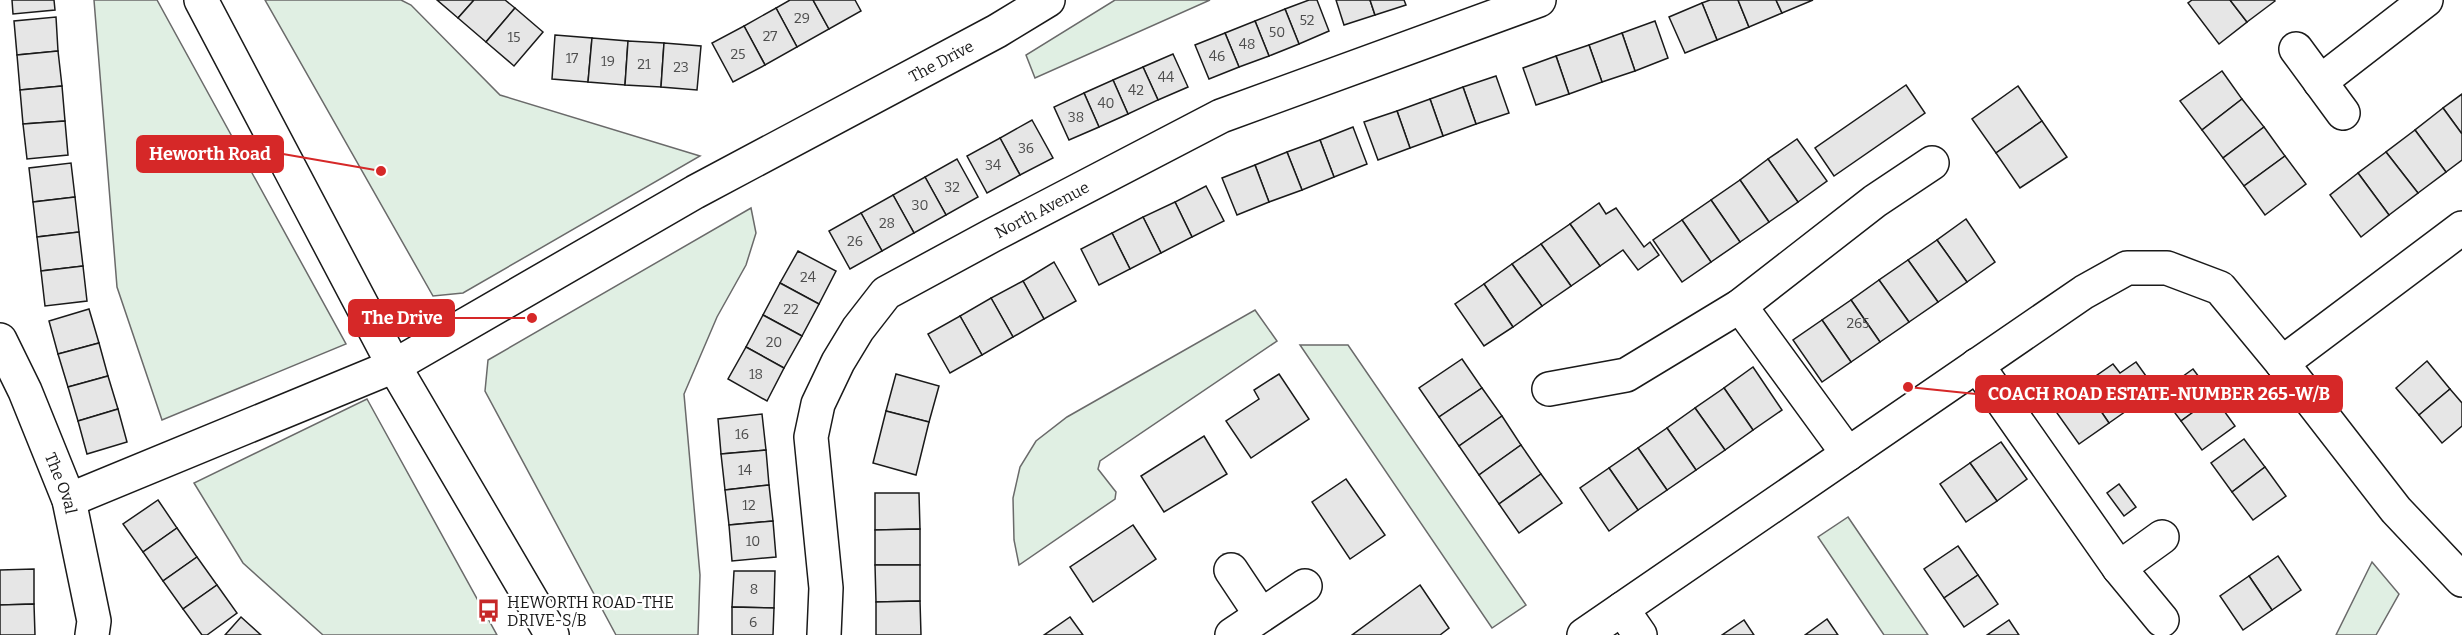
<svg xmlns="http://www.w3.org/2000/svg" width="2462" height="635" font-family="Bitter,serif">
<style>
.green{fill:#e0efe3;stroke:#6a6a6a;stroke-width:1.5}
.building{fill:#e6e6e6;stroke:#1a1a1a;stroke-width:1.5}
.lines{fill:none;stroke-linecap:round;stroke-linejoin:round}
.minor-casing{stroke:#1a1a1a;stroke-width:36}
.minor{stroke:#fff;stroke-width:33}
.labels{text-anchor:middle;dominant-baseline:central;stroke-width:4.5;stroke-linejoin:round;paint-order:stroke}
.number-label{font-size:14px;fill:#4d4d4d}
.street-label{font-size:16px;fill:#1a1a1a;stroke:#fff}
.poi-label{font-size:16px;fill:#1a1a1a;stroke:#fff;text-anchor:start}
.leader{fill:none;stroke:#d62828;stroke-width:2}
.callout-dot{fill:#d62828;stroke:#fff;stroke-width:2}
.callout{fill:#d62828;stroke:#d62828;stroke-width:2}
.callout-label{font-size:18px;text-anchor:middle;font-weight:bold;fill:#fff}
</style>
<rect width="100%" height="100%" fill="#fff"/>
<g class="green">
<path d="M94,0h63l189,344 -184,76 -45,-133z"/>
<path d="M265,0h136l10,5 89,90 200,61 -237,137 -30,3z"/>
<path d="M1115,0h95l-175,78 -9,-23z"/>
<path d="M751,208l5,25 -10,32 -29,52 -33,77 16,181 -2,60h-82l-131,-244 3,-31z"/>
<path d="M1255,310l22,31 -177,120 -2,8 18,23 -1,7 -96,66 -5,-25 -1,-42 7,-31 16,-26 31,-24z"/>
<path d="M1300,345h48l178,260 -34,23z"/>
<path d="M367,399l130,236h-174l-80,-72 -49,-80z"/>
<path d="M1848,517l80,118h-44l-66,-98z"/>
<path d="M2372,562l27,32 -23,41h-40z"/>
</g>
<g class="building">
<path d="M12,0h42l1,10 -42,4z"/>
<path d="M437,0h37l-16,18z"/>
<path d="M474,0h31l10,8 -29,34 -28,-24z"/>
<path d="M790,0h23l16,29 -32,18 -21,-39z"/>
<path d="M813,0h42l6,11 -32,18z"/>
<path d="M1309,0h8l12,31 -30,13 -14,-35z"/>
<path d="M1336,0h34l5,15 -31,10z"/>
<path d="M1370,0h34l2,5 -31,10z"/>
<path d="M1710,0h28l11,27 -32,13 -15,-37z"/>
<path d="M1738,0h38l6,13 -33,14z"/>
<path d="M1776,0h37l-31,13z"/>
<path d="M2192,0h38l17,22 -28,22 -31,-41z"/>
<path d="M2230,0h44l1,1 -28,21z"/>
<path d="M1702,3l15,37 -32,13 -16,-36z"/>
<path d="M515,8l28,24 -29,34 -28,-24z"/>
<path d="M776,8l21,39 -32,18 -21,-39z"/>
<path d="M1285,9l14,35 -30,12 -14,-35z"/>
<path d="M56,17l2,34 -41,4 -3,-34z"/>
<path d="M1255,21l14,35 -30,11 -14,-34z"/>
<path d="M1655,21l13,37 -33,13 -13,-38z"/>
<path d="M744,26l21,39 -32,17 -21,-39z"/>
<path d="M1225,33l14,34 -30,12 -14,-34z"/>
<path d="M1622,33l13,38 -33,11 -13,-37z"/>
<path d="M555,35l37,3 -4,44 -36,-3z"/>
<path d="M592,38l36,3 -3,44 -37,-3z"/>
<path d="M628,41l36,2 -3,44 -36,-2z"/>
<path d="M664,43l37,3 -4,44 -36,-3z"/>
<path d="M1589,45l13,37 -33,12 -13,-38z"/>
<path d="M58,51l4,35 -42,4 -3,-35z"/>
<path d="M1173,54l15,33 -30,13 -15,-33z"/>
<path d="M1556,56l13,38 -33,11 -13,-37z"/>
<path d="M1143,67l15,33 -30,14 -15,-34z"/>
<path d="M2222,71l20,28 -40,31 -22,-29z"/>
<path d="M1496,76l13,37 -33,11 -13,-37z"/>
<path d="M1113,80l15,34 -29,13 -15,-34z"/>
<path d="M1906,85l19,28 -91,63 -19,-28z"/>
<path d="M62,86l3,35 -42,3 -3,-34z"/>
<path d="M2018,86l24,35 -46,32 -24,-34z"/>
<path d="M1463,87l13,37 -33,12 -13,-37z"/>
<path d="M1084,93l15,34 -30,13 -15,-33z"/>
<path d="M2462,94v40l-19,-26z"/>
<path d="M1430,99l13,37 -33,12 -13,-37z"/>
<path d="M2242,99l22,28 -41,31 -21,-28z"/>
<path d="M2443,108l19,26v26l-16,12 -31,-42z"/>
<path d="M1397,111l13,37 -32,12 -14,-38z"/>
<path d="M1032,120l21,38 -33,17 -20,-37z"/>
<path d="M65,121l3,34 -41,4 -4,-35z"/>
<path d="M2042,121l25,36 -47,31 -24,-35z"/>
<path d="M1353,127l14,37 -33,13 -14,-37z"/>
<path d="M2264,127l21,29 -41,30 -21,-28z"/>
<path d="M2415,130l31,42 -28,21 -32,-41z"/>
<path d="M1000,138l20,37 -33,18 -20,-37z"/>
<path d="M1797,139l30,42 -29,21 -30,-43z"/>
<path d="M1320,140l14,37 -32,13 -15,-38z"/>
<path d="M1287,152l15,38 -33,12 -14,-37z"/>
<path d="M2386,152l32,41 -29,22 -31,-42z"/>
<path d="M2285,156l21,28 -41,31 -21,-29z"/>
<path d="M957,159l21,38 -32,18 -21,-38z"/>
<path d="M1768,159l30,43 -29,20 -29,-42z"/>
<path d="M71,163l4,34 -42,5 -4,-34z"/>
<path d="M1255,165l14,37 -32,13 -15,-37z"/>
<path d="M2358,173l31,42 -28,22 -31,-42z"/>
<path d="M925,177l21,38 -32,18 -21,-38z"/>
<path d="M1740,180l29,42 -29,20 -29,-42z"/>
<path d="M1206,186l18,35 -32,16 -17,-35z"/>
<path d="M893,195l21,38 -32,18 -21,-38z"/>
<path d="M75,197l4,35 -42,5 -4,-35z"/>
<path d="M1711,200l29,42 -29,20 -29,-42z"/>
<path d="M1175,202l17,35 -31,16 -18,-36z"/>
<path d="M1599,203l7,11 10,-6 28,39 6,-5 9,13 -21,15 -15,-20 -23,16 -30,-42z"/>
<path d="M861,213l21,38 -32,18 -21,-38z"/>
<path d="M1143,217l18,36 -31,16 -18,-36z"/>
<path d="M1966,219l29,43 -28,20 -30,-42z"/>
<path d="M1682,220l29,42 -29,20 -29,-42z"/>
<path d="M1570,224l30,42 -29,20 -30,-42z"/>
<path d="M79,232l4,34 -42,5 -4,-34z"/>
<path d="M1112,233l18,36 -31,16 -18,-36z"/>
<path d="M1937,240l30,42 -29,20 -30,-42z"/>
<path d="M1541,244l30,42 -29,20 -30,-42z"/>
<path d="M798,251l38,20 -17,33 -39,-21z"/>
<path d="M1908,260l30,42 -29,20 -30,-42z"/>
<path d="M1054,262l22,39 -32,18 -21,-38z"/>
<path d="M1512,264l30,42 -29,21 -29,-43z"/>
<path d="M83,266l4,35 -42,5 -4,-35z"/>
<path d="M1879,280l30,42 -29,20 -29,-42z"/>
<path d="M1023,281l21,38 -31,18 -22,-39z"/>
<path d="M780,283l39,21 -17,32 -39,-21z"/>
<path d="M1484,284l29,43 -29,19 -29,-42z"/>
<path d="M991,298l22,39 -31,18 -22,-39z"/>
<path d="M1851,300l29,42 -29,20 -29,-42z"/>
<path d="M89,309l10,34 -41,11 -9,-33z"/>
<path d="M763,315l39,21 -18,32 -38,-21z"/>
<path d="M960,316l22,39 -32,18 -22,-39z"/>
<path d="M1822,320l29,42 -29,20 -29,-42z"/>
<path d="M99,343l9,33 -40,11 -10,-33z"/>
<path d="M746,347l38,21 -17,33 -39,-22z"/>
<path d="M1462,359l20,29 -43,29 -20,-29z"/>
<path d="M2427,361l23,28 -31,26 -23,-27z"/>
<path d="M2136,362l20,28 -47,33 -26,-38 30,-21 7,9z"/>
<path d="M1753,367l29,43 -29,20 -29,-42z"/>
<path d="M2193,369l21,28 -33,24 -21,-28z"/>
<path d="M896,374l43,12 -10,36 -43,-11z"/>
<path d="M1279,374l30,45 -58,39 -25,-37 33,-22 -5,-9z"/>
<path d="M108,376l10,33 -40,12 -10,-34z"/>
<path d="M2083,385l26,38 -30,21 -27,-38z"/>
<path d="M1482,388l20,28 -43,30 -20,-29z"/>
<path d="M1724,388l29,42 -28,20 -30,-42z"/>
<path d="M2450,389l12,14v23l-20,17 -23,-28z"/>
<path d="M2214,397l21,29 -33,24 -21,-29z"/>
<path d="M1695,408l30,42 -29,20 -29,-42z"/>
<path d="M118,409l9,33 -40,12 -9,-33z"/>
<path d="M886,411l43,11 -13,53 -43,-12z"/>
<path d="M762,414l4,36 -45,4 -3,-35z"/>
<path d="M1502,416l19,29 -42,30 -20,-29z"/>
<path d="M1667,428l29,42 -29,20 -29,-42z"/>
<path d="M1204,436l23,38 -63,38 -23,-36z"/>
<path d="M2244,439l21,28 -33,25 -21,-29z"/>
<path d="M2001,442l26,37 -30,22 -27,-38z"/>
<path d="M1521,445l20,29 -42,30 -20,-29z"/>
<path d="M1638,448l29,42 -29,20 -29,-42z"/>
<path d="M766,450l3,35 -44,5 -4,-36z"/>
<path d="M1970,463l27,38 -31,21 -26,-38z"/>
<path d="M2265,467l21,29 -33,24 -21,-28z"/>
<path d="M1609,468l29,42 -29,21 -29,-43z"/>
<path d="M1541,474l21,29 -43,30 -20,-29z"/>
<path d="M1346,479l39,56 -35,24 -38,-57z"/>
<path d="M2119,484l17,23 -12,9 -17,-23z"/>
<path d="M769,485l4,36 -44,4 -4,-35z"/>
<path d="M875,493h44l1,36 -45,1z"/>
<path d="M158,500l19,28 -34,24 -20,-28z"/>
<path d="M773,521l3,36 -44,4 -3,-36z"/>
<path d="M1133,525l23,34 -63,43 -23,-35z"/>
<path d="M177,528l20,29 -34,24 -20,-29z"/>
<path d="M920,529v36h-45v-35z"/>
<path d="M1958,546l20,29 -34,23 -20,-29z"/>
<path d="M2278,556l23,34 -29,20 -23,-34z"/>
<path d="M197,557l20,28 -34,24 -20,-28z"/>
<path d="M875,565h45v36l-44,1z"/>
<path d="M34,569v35l-34,1v-35z"/>
<path d="M734,571h41l-1,37 -42,-1z"/>
<path d="M1978,575l20,29 -34,23 -20,-29z"/>
<path d="M2249,576l23,34 -29,20 -23,-34z"/>
<path d="M217,585l20,28 -30,22h-5l-19,-26z"/>
<path d="M1420,585l29,43 -9,7h-88z"/>
<path d="M920,601l1,34h-45v-33z"/>
<path d="M34,604l1,31h-35v-30z"/>
<path d="M732,607l42,1 -1,27h-41z"/>
<path d="M241,617l20,18h-36z"/>
<path d="M1070,617l13,18h-39z"/>
<path d="M1827,619l11,16h-33z"/>
<path d="M1744,620l10,15h-32z"/>
<path d="M2009,620l10,15h-32z"/>
</g>
<g class="lines">
<defs>
<g id="minor">
<path d="M201,0l193,366 158,269"/>
<path d="M2296,49l47,64"/>
<path d="M2320,82l106,-82"/>
<path d="M1740,306l108,148"/>
<path id="s1" d="M0,340l25,51 44,109 25,121 -2,14"/>
<path d="M2282,363l180,-135"/>
<path d="M1977,365l142,203 43,52"/>
<path d="M1549,389l77,-14 114,-69 135,-105 57,-38"/>
<path id="s2" d="M69,500l325,-134 301,-174 302,-161 51,-31"/>
<path d="M2119,568l43,-31"/>
<path d="M1231,570l30,45"/>
<path d="M1622,609l18,26"/>
<path id="s3" d="M824,635l2,-47 -15,-151 7,-33 20,-42 20,-33 28,-36 105,-57 230,-120 318,-116"/>
<path d="M1232,635l73,-49"/>
<path d="M1584,635l500,-343 43,-24h40l53,20 62,75 114,147 66,70"/>
</g>
</defs>
<use href="#minor" class="minor-casing"/>
<use href="#minor" class="minor"/>
</g>
<defs>
<symbol id="bus-bare" viewBox="-9 -9 18 18"><path d="M-5-6H5V4H4V6H2V4H-2V6H-4V4H-5ZM-3.5-4V0h7V-4ZM-3.5 1.2v1.5H-2V1.2ZM2 1.2v1.5H3.5V1.2Z" fill="#c62828" stroke="#fff" stroke-width="2.5" paint-order="stroke"/></symbol>
</defs>
<g fill-rule="evenodd">
<use href="#bus-bare" x="472" y="594" width="33" height="33"/>
</g>
<g class="labels">
<g class="number-label">
<text x="802" y="18">29</text>
<text x="1307" y="20">52</text>
<text x="1277" y="32">50</text>
<text x="770" y="36">27</text>
<text x="514" y="37">15</text>
<text x="1247" y="44">48</text>
<text x="738" y="54">25</text>
<text x="1217" y="56">46</text>
<text x="572" y="58">17</text>
<text x="608" y="61">19</text>
<text x="644" y="64">21</text>
<text x="681" y="67">23</text>
<text x="1166" y="77">44</text>
<text x="1136" y="90">42</text>
<text x="1106" y="103">40</text>
<text x="1076" y="117">38</text>
<text x="1026" y="148">36</text>
<text x="993" y="165">34</text>
<text x="952" y="187">32</text>
<text x="920" y="205">30</text>
<text x="887" y="223">28</text>
<text x="855" y="241">26</text>
<text x="808" y="277">24</text>
<text x="791" y="309">22</text>
<text x="1858" y="323">265</text>
<text x="774" y="342">20</text>
<text x="756" y="374">18</text>
<text x="742" y="434">16</text>
<text x="745" y="470">14</text>
<text x="749" y="505">12</text>
<text x="753" y="541">10</text>
<text x="754" y="589">8</text>
<text x="753" y="622">6</text>
</g>
<g class="street-label">
<text stroke="none"><textPath href="#s2" startOffset="978">The Drive</textPath></text>
<text stroke="none"><textPath href="#s3" startOffset="540">North Avenue</textPath></text>
<text stroke="none"><textPath href="#s1" startOffset="156">The Oval</textPath></text>
</g>
<g class="poi-label">
<text x="507" y="602">HEWORTH ROAD-THE<tspan x="507" dy="18">DRIVE-S/B</tspan></text>
</g>
</g>
<path class="leader" d="M381 171L283 154M532 318L454 318M1908 387L1976 394"/>
<g class="callout-dot">
<circle cx="381" cy="171" r="6"/>
<circle cx="532" cy="318" r="6"/>
<circle cx="1908" cy="387" r="6"/>
</g>
<g class="callout">
<rect x="137" y="136" width="146" height="36" rx="6"/>
<rect x="349" y="300" width="105" height="36" rx="6"/>
<rect x="1976" y="376" width="366" height="36" rx="6"/>
</g>
<g class="callout-label">
<text x="210" y="160">Heworth Road</text>
<text x="402" y="324">The Drive</text>
<text x="2159" y="400">COACH ROAD ESTATE-NUMBER 265-W/B</text>
</g>
</svg>
